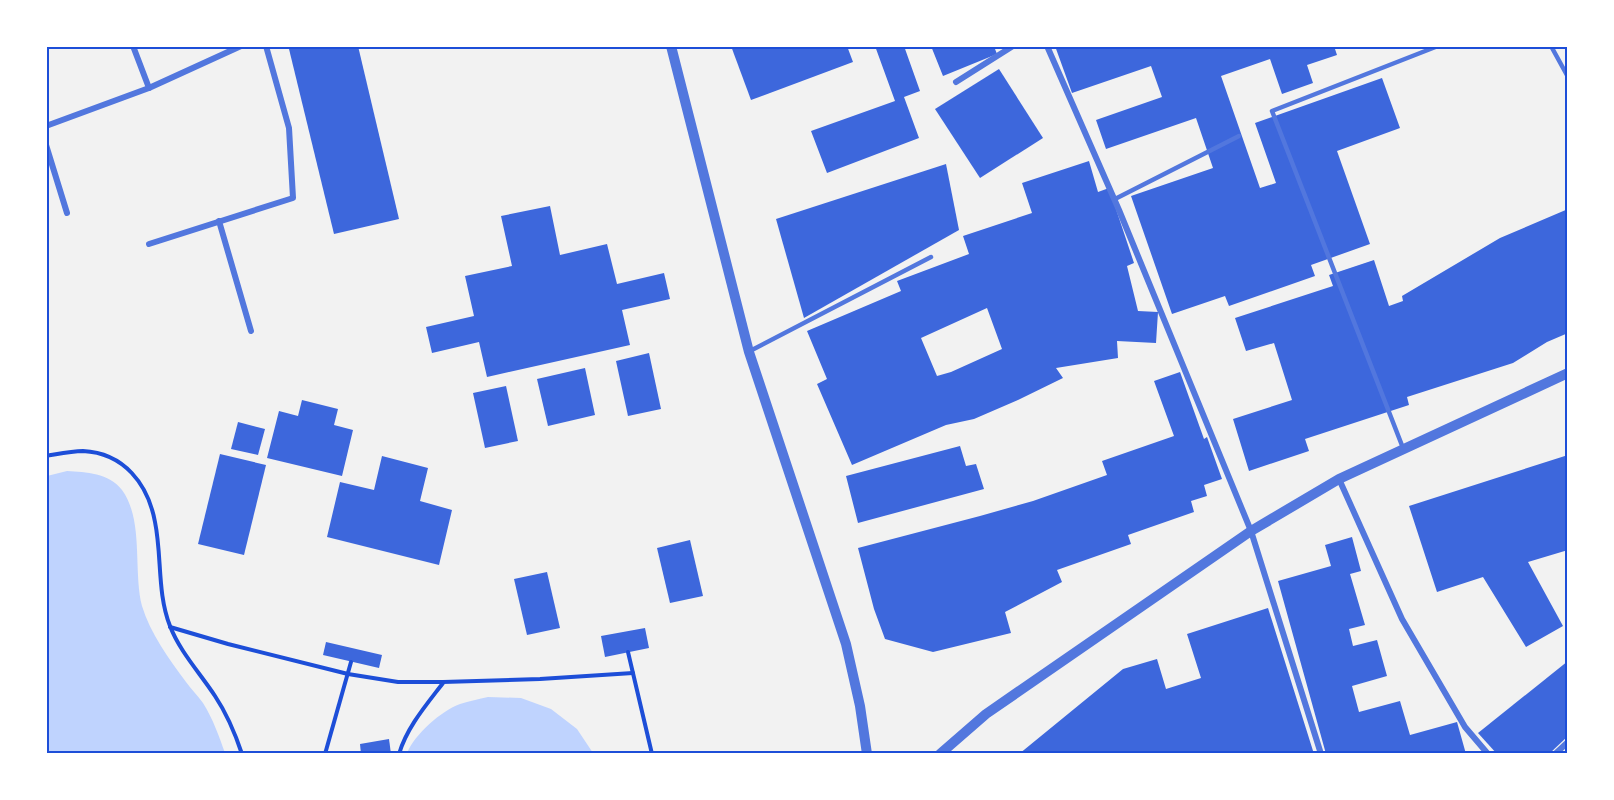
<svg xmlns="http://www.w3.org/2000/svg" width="1614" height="800" font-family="Arial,sans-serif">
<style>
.water{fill:#bfd3fe}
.building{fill:#3d67dc;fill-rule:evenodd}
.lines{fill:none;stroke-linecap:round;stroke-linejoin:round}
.path{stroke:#1d4ed8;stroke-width:4}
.service{stroke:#5277de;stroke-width:4.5}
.minor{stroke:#5277de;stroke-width:6}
.tertiary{stroke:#5277de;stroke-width:10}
.neatline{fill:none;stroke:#1d4ed8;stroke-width:2}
</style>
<rect width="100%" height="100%" fill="#f2f2f2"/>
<g class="water">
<path d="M67,471c19,1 42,2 55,19 22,30 11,81 20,116 8,27 27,53 44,76 5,7 12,14 17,21 10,16 16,33 22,50h-178v-277z"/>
<path d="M488,697l33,1 30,11 26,20 16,24h-186c8,-19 34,-42 53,-49 9,-3 19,-5 28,-7z"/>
</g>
<g class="building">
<path d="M299,46h59l41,173 -65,15 -45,-185z"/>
<path d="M731,46h116l6,16 -102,38z"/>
<path d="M875,46h29l16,45 -16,6 15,41 -92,35 -16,-42 84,-30z"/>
<path d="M931,46h70l-6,3 2,5 -54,22z"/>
<path d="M1055,46h279l3,9 -30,10 6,18 -31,11 -12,-35 -49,17 39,112 16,-5 -21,-60 127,-45 18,50 -63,23 33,93 -59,21 4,11 -86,30 -4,-10 -53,18 -41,-118 82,-28 -17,-50 -90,31 -10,-29 66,-23 -11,-31 -79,27z"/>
<path d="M999,69l44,69 -63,40 -45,-69z"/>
<path d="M1089,161l9,31 11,-4 25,75 -7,3 11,45 20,1 -2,31 -39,-2 1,17 -62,10 7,10 -45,22 -44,19 -28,6 -94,40 -35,-81 10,-5 -20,-48 94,-40 -4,-10 72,-27 -6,-18 69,-23 -10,-30zM987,308l15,41 -51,23 -14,4 -16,-38z"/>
<path d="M946,164l13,66 -155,88 -28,-99z"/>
<path d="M550,206l10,49 47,-11 10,40 47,-11 6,26 -48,11 8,35 -143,32 -8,-35 -47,11 -6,-26 48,-11 -9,-40 47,-10 -11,-50z"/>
<path d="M1568,209v124l-21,9 -34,21 -106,34 2,8 -104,34 4,12 -60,20 -16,-52 59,-19 -18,-57 -28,8 -11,-33 98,-32 -4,-11 45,-15 15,46 14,-5 -1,-5 98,-58z"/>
<path d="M649,353l12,56 -33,7 -12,-55z"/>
<path d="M585,368l10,47 -47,11 -11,-47z"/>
<path d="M1180,372l24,67 3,-2 15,42 -18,6 3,11 -16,5 3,11 -66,23 3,9 -74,26 5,12 -57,30 6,21 -78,19 -48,-13 -11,-30 -16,-61 122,-32 53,-15 74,-26 -5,-14 72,-25 -20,-55z"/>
<path d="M506,386l12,55 -33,7 -12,-55z"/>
<path d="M302,400l36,9 -4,16 19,5 -11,46 -75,-18 12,-47 19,5z"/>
<path d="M238,422l27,7 -7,26 -27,-6z"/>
<path d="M960,446l6,20 10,-2 8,25 -126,34 -12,-47z"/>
<path d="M220,454l46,11 -22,90 -46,-11z"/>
<path d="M1568,455v95l-40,12 35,64 -37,21 -43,-70 -46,15 -28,-86z"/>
<path d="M382,456l46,12 -8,33 32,9 -13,55 -112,-28 13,-55 34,8z"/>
<path d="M1352,537l9,34 -11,3 15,51 -16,4 4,17 24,-6 10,36 -35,10 7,26 41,-11 10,34 47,-13 9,32h-140l-48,-173 53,-15 -6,-21z"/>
<path d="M690,540l13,56 -33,7 -13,-55z"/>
<path d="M547,572l13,56 -33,7 -13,-56z"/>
<path d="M1268,608l46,146h-295l104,-85 34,-10 9,30 35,-11 -14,-44z"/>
<path d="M645,628l4,20 -44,9 -4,-21z"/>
<path d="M326,642l56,13 -3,13 -56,-13z"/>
<path d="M1568,661v75l-19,18h-52l-19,-21z"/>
<path d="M389,739l2,15h-30l-1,-10z"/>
</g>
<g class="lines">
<g class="path">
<path d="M46,456c12,-2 25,-5 37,-5 41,2 65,33 72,71 7,34 2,71 15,104 10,26 30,47 45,70 12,18 20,37 27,58"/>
<path d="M170,627l58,17 120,30 50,8h45l97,-3 93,-6"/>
<path d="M628,652l24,102"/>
<path d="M325,754l26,-92"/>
<path d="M399,754c8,-27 28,-50 44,-71"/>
</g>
<g class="service">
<path d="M1551,46l17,31"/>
<path d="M1115,199l124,-63"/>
<path d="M750,351l181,-94"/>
<path d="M1403,448l-131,-337 166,-65"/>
</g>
<g class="minor">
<path d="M133,46l16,42 92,-42"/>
<path d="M1047,46l72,164 132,321 70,223"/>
<path d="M956,82l57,-36"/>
<path d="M46,126l103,-38"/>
<path d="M46,145l21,68"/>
<path d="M219,221l32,110"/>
<path d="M149,244l144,-46 -4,-70 -23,-82"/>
<path d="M1339,479l63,140 63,108 23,27"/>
<path d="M1555,754l13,-12"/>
</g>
<g class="tertiary">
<path d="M671,46l78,306 97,292 14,62 7,48"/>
<path d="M940,754l46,-40 265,-183 88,-52 229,-106"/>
</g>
</g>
<rect width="1614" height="800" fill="none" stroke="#ffffff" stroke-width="96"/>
<rect x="48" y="48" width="1518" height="704" class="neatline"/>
</svg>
